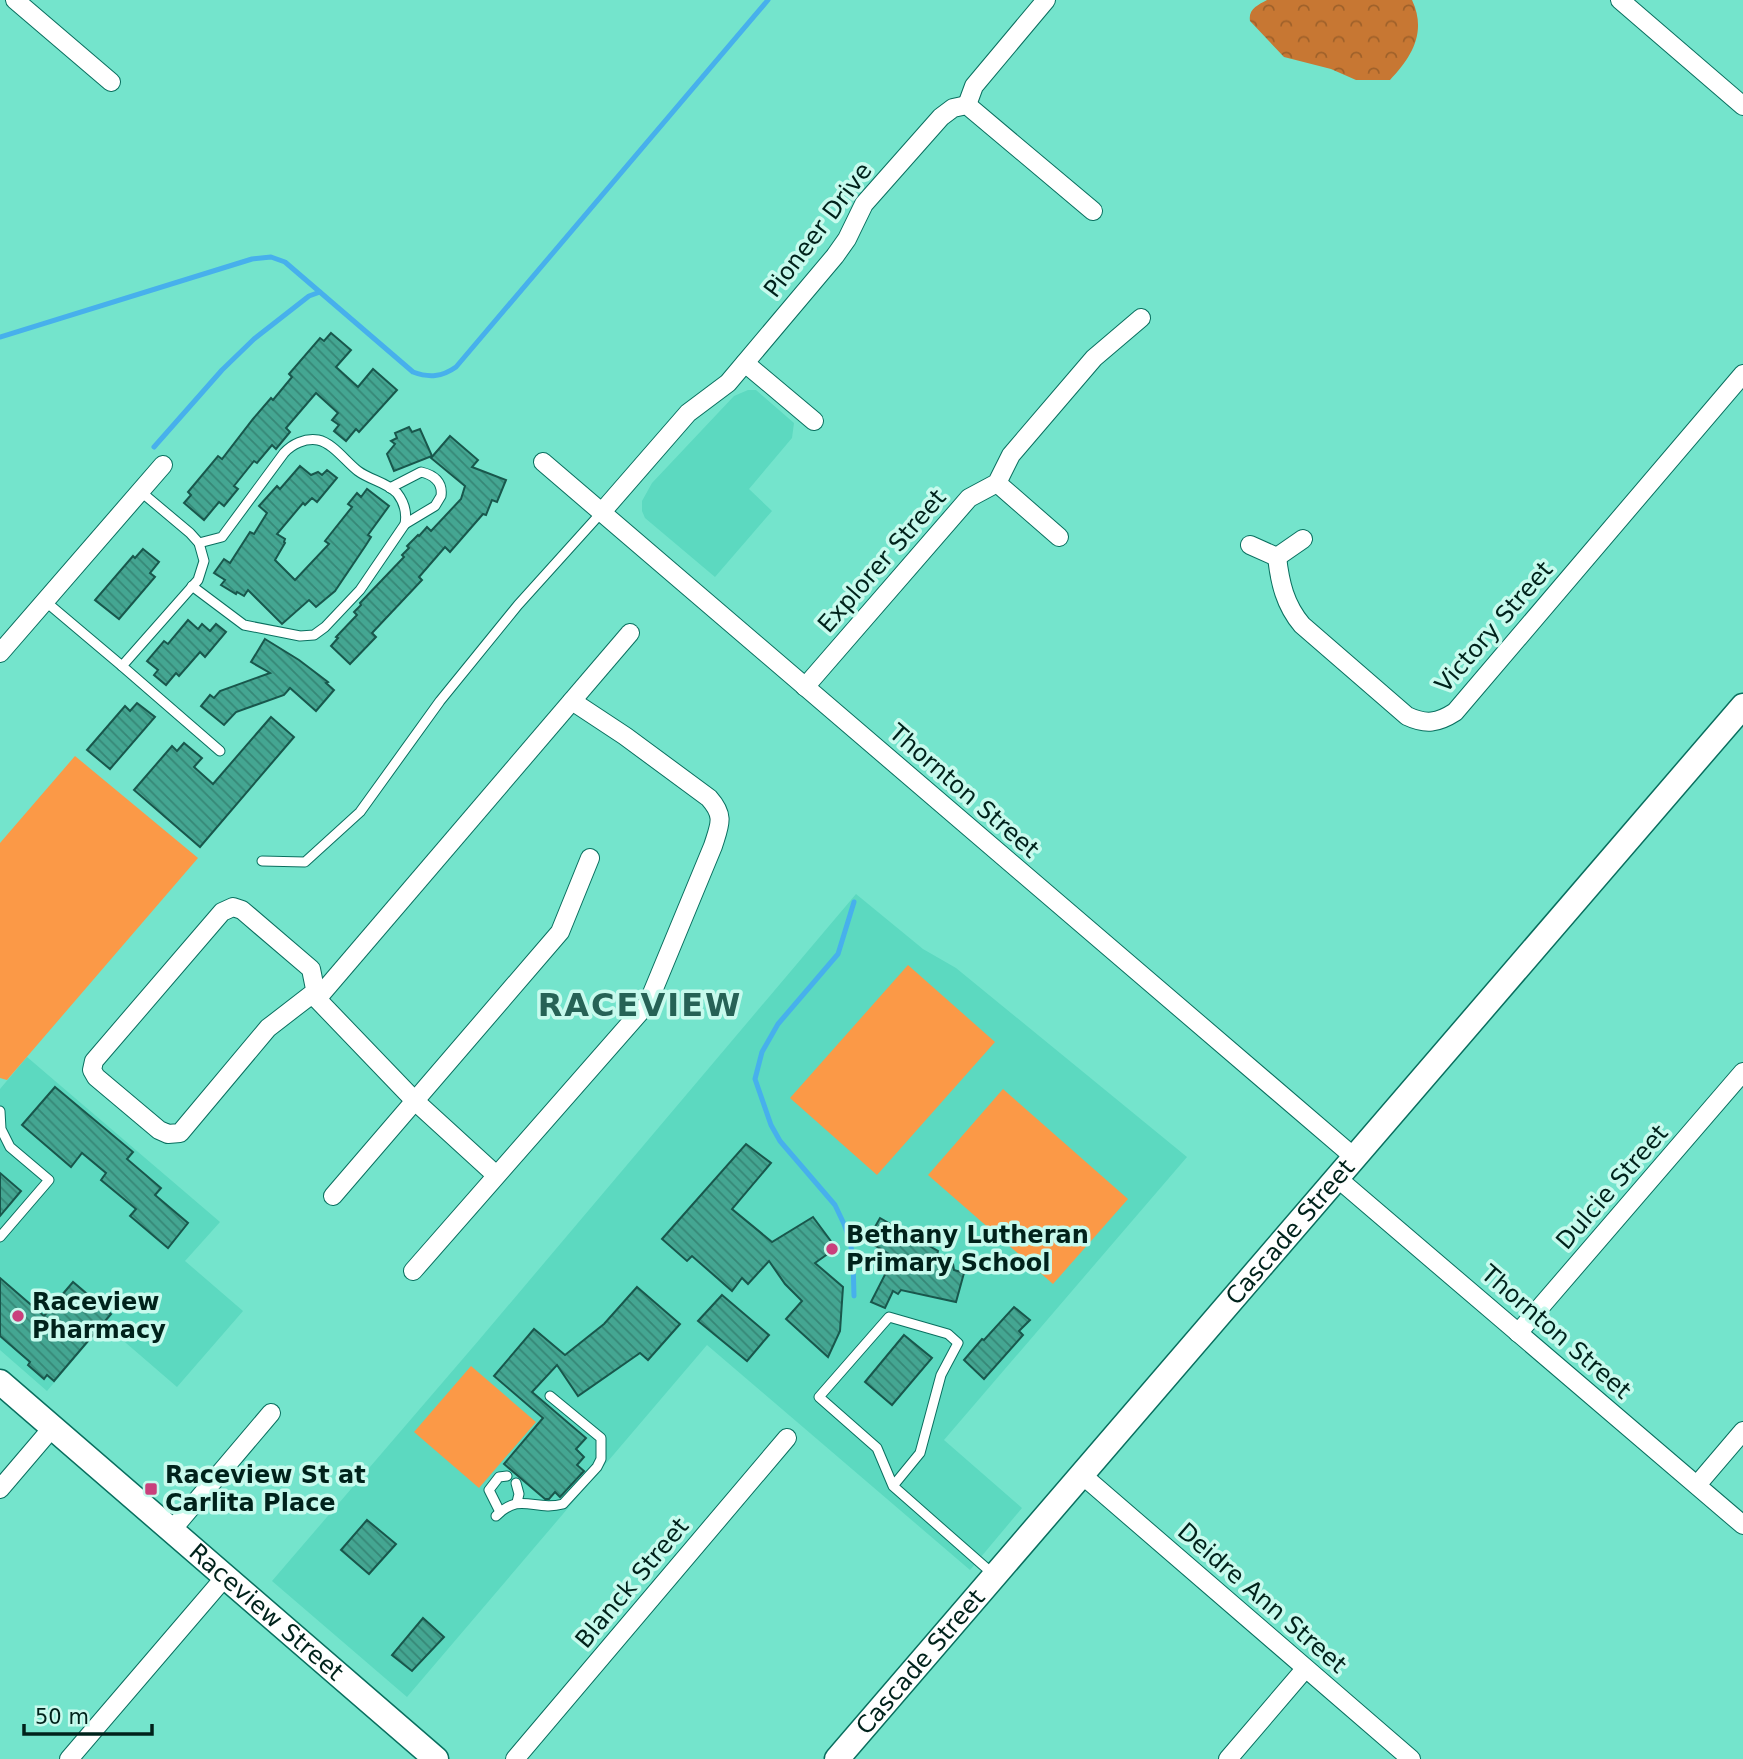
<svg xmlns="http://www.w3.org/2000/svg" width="1743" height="1759" font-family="'DejaVu Sans',sans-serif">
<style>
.built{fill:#5cd9c0}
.grass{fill:#fb9947}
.forest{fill:url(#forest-crowns)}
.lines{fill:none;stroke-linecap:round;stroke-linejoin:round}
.stream{stroke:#47b0ec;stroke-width:5}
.building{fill:url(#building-back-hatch);stroke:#19574c;stroke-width:2}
.lane-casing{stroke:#096f5f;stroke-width:11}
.street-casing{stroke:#096f5f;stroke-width:20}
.secondary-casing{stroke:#096f5f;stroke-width:27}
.lane{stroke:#fff;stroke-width:9}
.street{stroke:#fff;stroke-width:18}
.secondary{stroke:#fff;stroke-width:24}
.poi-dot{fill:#c9407c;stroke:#c7faed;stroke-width:2.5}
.labels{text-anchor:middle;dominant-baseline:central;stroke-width:7;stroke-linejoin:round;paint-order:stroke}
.street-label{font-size:24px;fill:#00221b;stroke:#c7faed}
.poi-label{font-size:24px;font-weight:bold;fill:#00221b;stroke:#c7faed;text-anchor:start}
.district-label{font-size:32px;font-weight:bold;letter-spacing:2px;fill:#266256;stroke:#c7faed}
</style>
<defs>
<pattern id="forest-crowns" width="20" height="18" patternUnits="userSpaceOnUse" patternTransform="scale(1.75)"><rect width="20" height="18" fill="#c77733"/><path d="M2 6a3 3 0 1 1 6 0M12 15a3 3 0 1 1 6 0" fill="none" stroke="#9f612a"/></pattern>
<pattern id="building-back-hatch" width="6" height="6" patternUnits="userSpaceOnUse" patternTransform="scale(1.75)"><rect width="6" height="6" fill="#44a692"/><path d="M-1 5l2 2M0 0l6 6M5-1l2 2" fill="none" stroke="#368776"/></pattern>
</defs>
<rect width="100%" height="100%" fill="#74e4cc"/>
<g class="built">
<path d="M748,390h8l38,33 -2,15 -43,51 23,22 -57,66 -70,-59 -3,-7v-10l10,-18 82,-87z"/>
<path d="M856,894l67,55 33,19 231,189 -243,283 78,68 -52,62 -263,-225 -300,352 -135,-116 207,-241z"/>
<path d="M27,1057l193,165 -35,39 58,50 -66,76 -73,-63 -57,67 -47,-41v-261z"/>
</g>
<g class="grass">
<path d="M75,756l123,102 -191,222 -7,-2v-235z"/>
<path d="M908,965l87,77 -118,133 -87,-77z"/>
<path d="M1003,1089l125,110 -75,85 -125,-109z"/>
<path d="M471,1366l65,56 -57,66 -65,-56z"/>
</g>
<path class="forest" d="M1267,0h145c15,32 0,57 -22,80h-34l-25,-11 -47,-12 -34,-36c-2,-12 8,-16 17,-21z"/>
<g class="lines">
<g class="stream">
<path d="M0,337l252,-78 19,-2 14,5 128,110c16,6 29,5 43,-5l312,-367"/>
<path d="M154,447l68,-77 32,-31 55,-43 11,-4"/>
<path d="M854,1296l-1,-37 -3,-18 -6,-17 -9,-19 -55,-64 -9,-16 -16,-46 7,-27 16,-28 60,-70 16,-52"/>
</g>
</g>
<g class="building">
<path d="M331,333l20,17 -15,17 22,20 15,-18 24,21 -38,42 -3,-3 -10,12 -12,-10 5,-6 -7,-5 6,-7 -22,-20 -30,35 4,4 -14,17 -4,-4 -15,18 -3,-2 -20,25 4,3 -14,17 -5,-4 -15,18 -20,-17 7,-8 -3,-3 30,-36 4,3 31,-40 18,-21 2,2 19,-23 -3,-3 31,-36 4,3z"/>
<path d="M409,427l3,5 8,-3 12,27 -38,15 -7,-17 8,-10 -4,-3 6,-3 -2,-5z"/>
<path d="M450,436l28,24 -6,7 34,13 -9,22 -5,-2 -6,15 -3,-1 -33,38 -5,-5 -26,30 3,3 -50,53 4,4 -26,27 -19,-18 7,-8 -2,-1 21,-22 -3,-3 7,-7 -1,-2 44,-46 -2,-2 7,-7 -2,-2 11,-11 1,1 8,-9 4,4 30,-32 4,-13 -34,-28z"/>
<path d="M300,466l11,9 7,-3 4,3 5,-5 10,8 -20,24 -5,-4 -7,7 -2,-2 -26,31 8,5 -1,3 1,1 -10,17 20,20 34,-36 -4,-3 27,-34 -4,-3 9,-11 4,4 6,-8 22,17 -21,29 3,2 -5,8 -31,46 -19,16 -7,-7 -27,24 -34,-34 -4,6 -7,-4 -1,2 -15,-9 4,-5 -11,-7 10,-14 6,4 20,-31 4,2 13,-21 -8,-7 18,-20 3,3z"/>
<path d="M143,549l16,13 -9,11 5,4 -36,42 -24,-19 38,-44 2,2z"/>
<path d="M188,620l10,9 4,-5 8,7 6,-7 10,8 -21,25 -5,-5 -21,24 -3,-3 -10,12 -12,-10 4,-5 -11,-9 17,-20 4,3z"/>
<path d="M265,639l34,21 29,22 -2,1 8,7 -18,21 -26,-23 -6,7 -48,17 -12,13 -23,-19 9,-11 4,3 6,-7 50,-18 -19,-11z"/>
<path d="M137,703l18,14 -45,52 -23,-19 38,-44 5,5z"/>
<path d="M271,717l23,20 -94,110 -66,-57 38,-44 5,5 7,-8 18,15 -8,9 19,17z"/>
<path d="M55,1087l78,65 -6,7 34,29 -6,7 33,28 -20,25 -38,-32 6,-7 -35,-29 5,-7 -24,-20 -11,14 -49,-42z"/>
<path d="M746,1144l25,19 -39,46 40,33 41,-25 23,31 -21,15 28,24 -3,44 -12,26 -42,-38 16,-18 -17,-17 -16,-23 -21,23 -6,-6 -10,13 -40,-35 -5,5 -25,-22z"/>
<path d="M0,1173l21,18 -21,25z"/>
<path d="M880,1218l58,33 -2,9 17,4 1,6 10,3 -8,29 -55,-12 -3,4 -5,-3 -8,17 -14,-6 23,-45 -27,-16z"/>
<path d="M0,1278l44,38 29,-34 38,32 -57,67 -7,-6 -3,4 -16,-14 2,-3 -30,-26z"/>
<path d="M637,1287l43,37 -32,36 -8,-7 -62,43 -21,-31 -25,27 54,46 -10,11 8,8 -7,8 7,6 -24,26 -5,-5 -6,7h-4l-41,-35 39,-46 -49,-42 40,-47 31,26 39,-31z"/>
<path d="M722,1295l47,40 -22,26 -49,-40z"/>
<path d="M1014,1307l16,13 -11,11 4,4 -39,44 -20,-19 18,-21 2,1z"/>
<path d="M904,1335l28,23 -40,47 -27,-23z"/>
<path d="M367,1520l29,24 -27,30 -28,-24z"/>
<path d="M423,1618l21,19 -32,34 -20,-16z"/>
</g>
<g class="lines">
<defs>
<g id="lane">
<path d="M390,488l31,-16c13,3 22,10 20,24l-6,10 -30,18"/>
<path d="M192,586l52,39 56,11 14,-1 11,-8 35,-37 45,-66c2,-11 -1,-22 -8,-31 -11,-11 -27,-13 -39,-22 -12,-9 -25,-28 -40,-31 -13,-2 -26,4 -34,13l-62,84 -23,6"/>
<path d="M45,601l77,65 76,-86 6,-19 -5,-18 -9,-10 -50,-42"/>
<path d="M122,666l98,85"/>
<path d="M262,861l43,1 55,-50 80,-111 78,-96 83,-92"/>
<path d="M0,1111l1,18 9,18 39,33 -49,57"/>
<path d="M516,1483l3,11 -2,8"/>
<path d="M893,1486l27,-33 21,-78 17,-32 -10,-9 -59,-17 -70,80 58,51 16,38 100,88"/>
<path d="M500,1512l-11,-22 10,-13 8,-1"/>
<path d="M496,1516c25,-25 38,-4 67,-12l34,-37 4,-8v-21l-51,-42"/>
</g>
<g id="street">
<path d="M15,0l96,82"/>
<path d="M1620,0l123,106"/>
<path d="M967,105l7,-19 72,-86"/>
<path d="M745,363l69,58"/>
<path d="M543,462l811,695"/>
<path d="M997,483l62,54"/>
<path d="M601,513l87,-100 40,-30 107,-127 12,-17 17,-35 77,-87 12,-9 14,-3 126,106"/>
<path d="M1250,545l27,12 26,-18"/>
<path d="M1277,557c3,26 8,48 25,68l105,91c19,9 31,7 48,-4l288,-338"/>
<path d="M0,653l163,-188"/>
<path d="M805,687l164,-189 28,-15 14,-28 83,-97 47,-40"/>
<path d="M316,991l-48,37 -88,105 -12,1 -9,-4 -63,-53 -4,-7 2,-9 128,-149 11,-5 9,3 69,59 6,30 98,102 81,74"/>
<path d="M317,999l313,-366"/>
<path d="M1336,1177l407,348"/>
<path d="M333,1196l227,-264 30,-74"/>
<path d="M413,1271l235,-268 65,-157c7,-22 12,-30 -4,-48l-84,-62 -53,-35"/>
<path d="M1518,1333l225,-261"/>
<path d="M1081,1474l330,285"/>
<path d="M1697,1485l46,-54"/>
<path d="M0,1489l52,-61"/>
<path d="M171,1531l100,-118"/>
<path d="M69,1759l156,-182"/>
<path d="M515,1759l272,-321"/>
<path d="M1228,1759l77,-90"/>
</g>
<g id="secondary">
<path id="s1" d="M0,1382l436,377"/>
<path id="s2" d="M837,1759l906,-1053"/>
</g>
</defs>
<use href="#lane" class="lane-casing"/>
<use href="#street" class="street-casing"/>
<use href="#secondary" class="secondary-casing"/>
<use href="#lane" class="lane"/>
<use href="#street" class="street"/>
<use href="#secondary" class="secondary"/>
</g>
<g class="poi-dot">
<circle cx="832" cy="1249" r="7"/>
<circle cx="18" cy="1316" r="7"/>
<rect x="144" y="1482" width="14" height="14" rx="3.5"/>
</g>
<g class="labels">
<g class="street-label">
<text transform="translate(818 230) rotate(-53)">Pioneer Drive</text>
<text transform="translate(882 561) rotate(-49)">Explorer Street</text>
<text transform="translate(1494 627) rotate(-49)">Victory Street</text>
<text transform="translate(964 791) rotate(41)">Thornton Street</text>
<text transform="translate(1612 1187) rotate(-49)">Dulcie Street</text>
<text stroke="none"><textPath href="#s2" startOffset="695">Cascade Street</textPath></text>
<text transform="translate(1556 1332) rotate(41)">Thornton Street</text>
<text transform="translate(632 1583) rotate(-50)">Blanck Street</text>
<text transform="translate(1262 1598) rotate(41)">Deidre Ann Street</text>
<text stroke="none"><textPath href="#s1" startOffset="352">Raceview Street</textPath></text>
<text stroke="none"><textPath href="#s2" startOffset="128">Cascade Street</textPath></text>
</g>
<g class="poi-label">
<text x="846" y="1235">Bethany Lutheran<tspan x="846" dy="28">Primary School</tspan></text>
<text x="32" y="1302">Raceview<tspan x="32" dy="28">Pharmacy</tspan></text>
<text x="165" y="1475">Raceview St at<tspan x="165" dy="28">Carlita Place</tspan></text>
</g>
<g class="district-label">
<text x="640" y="1005">RACEVIEW</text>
</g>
</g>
<path d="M24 1724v10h128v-10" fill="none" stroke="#00221b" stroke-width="3.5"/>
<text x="35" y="1724" font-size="21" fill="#00221b" stroke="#c7faed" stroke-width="5" paint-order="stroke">50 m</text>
</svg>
